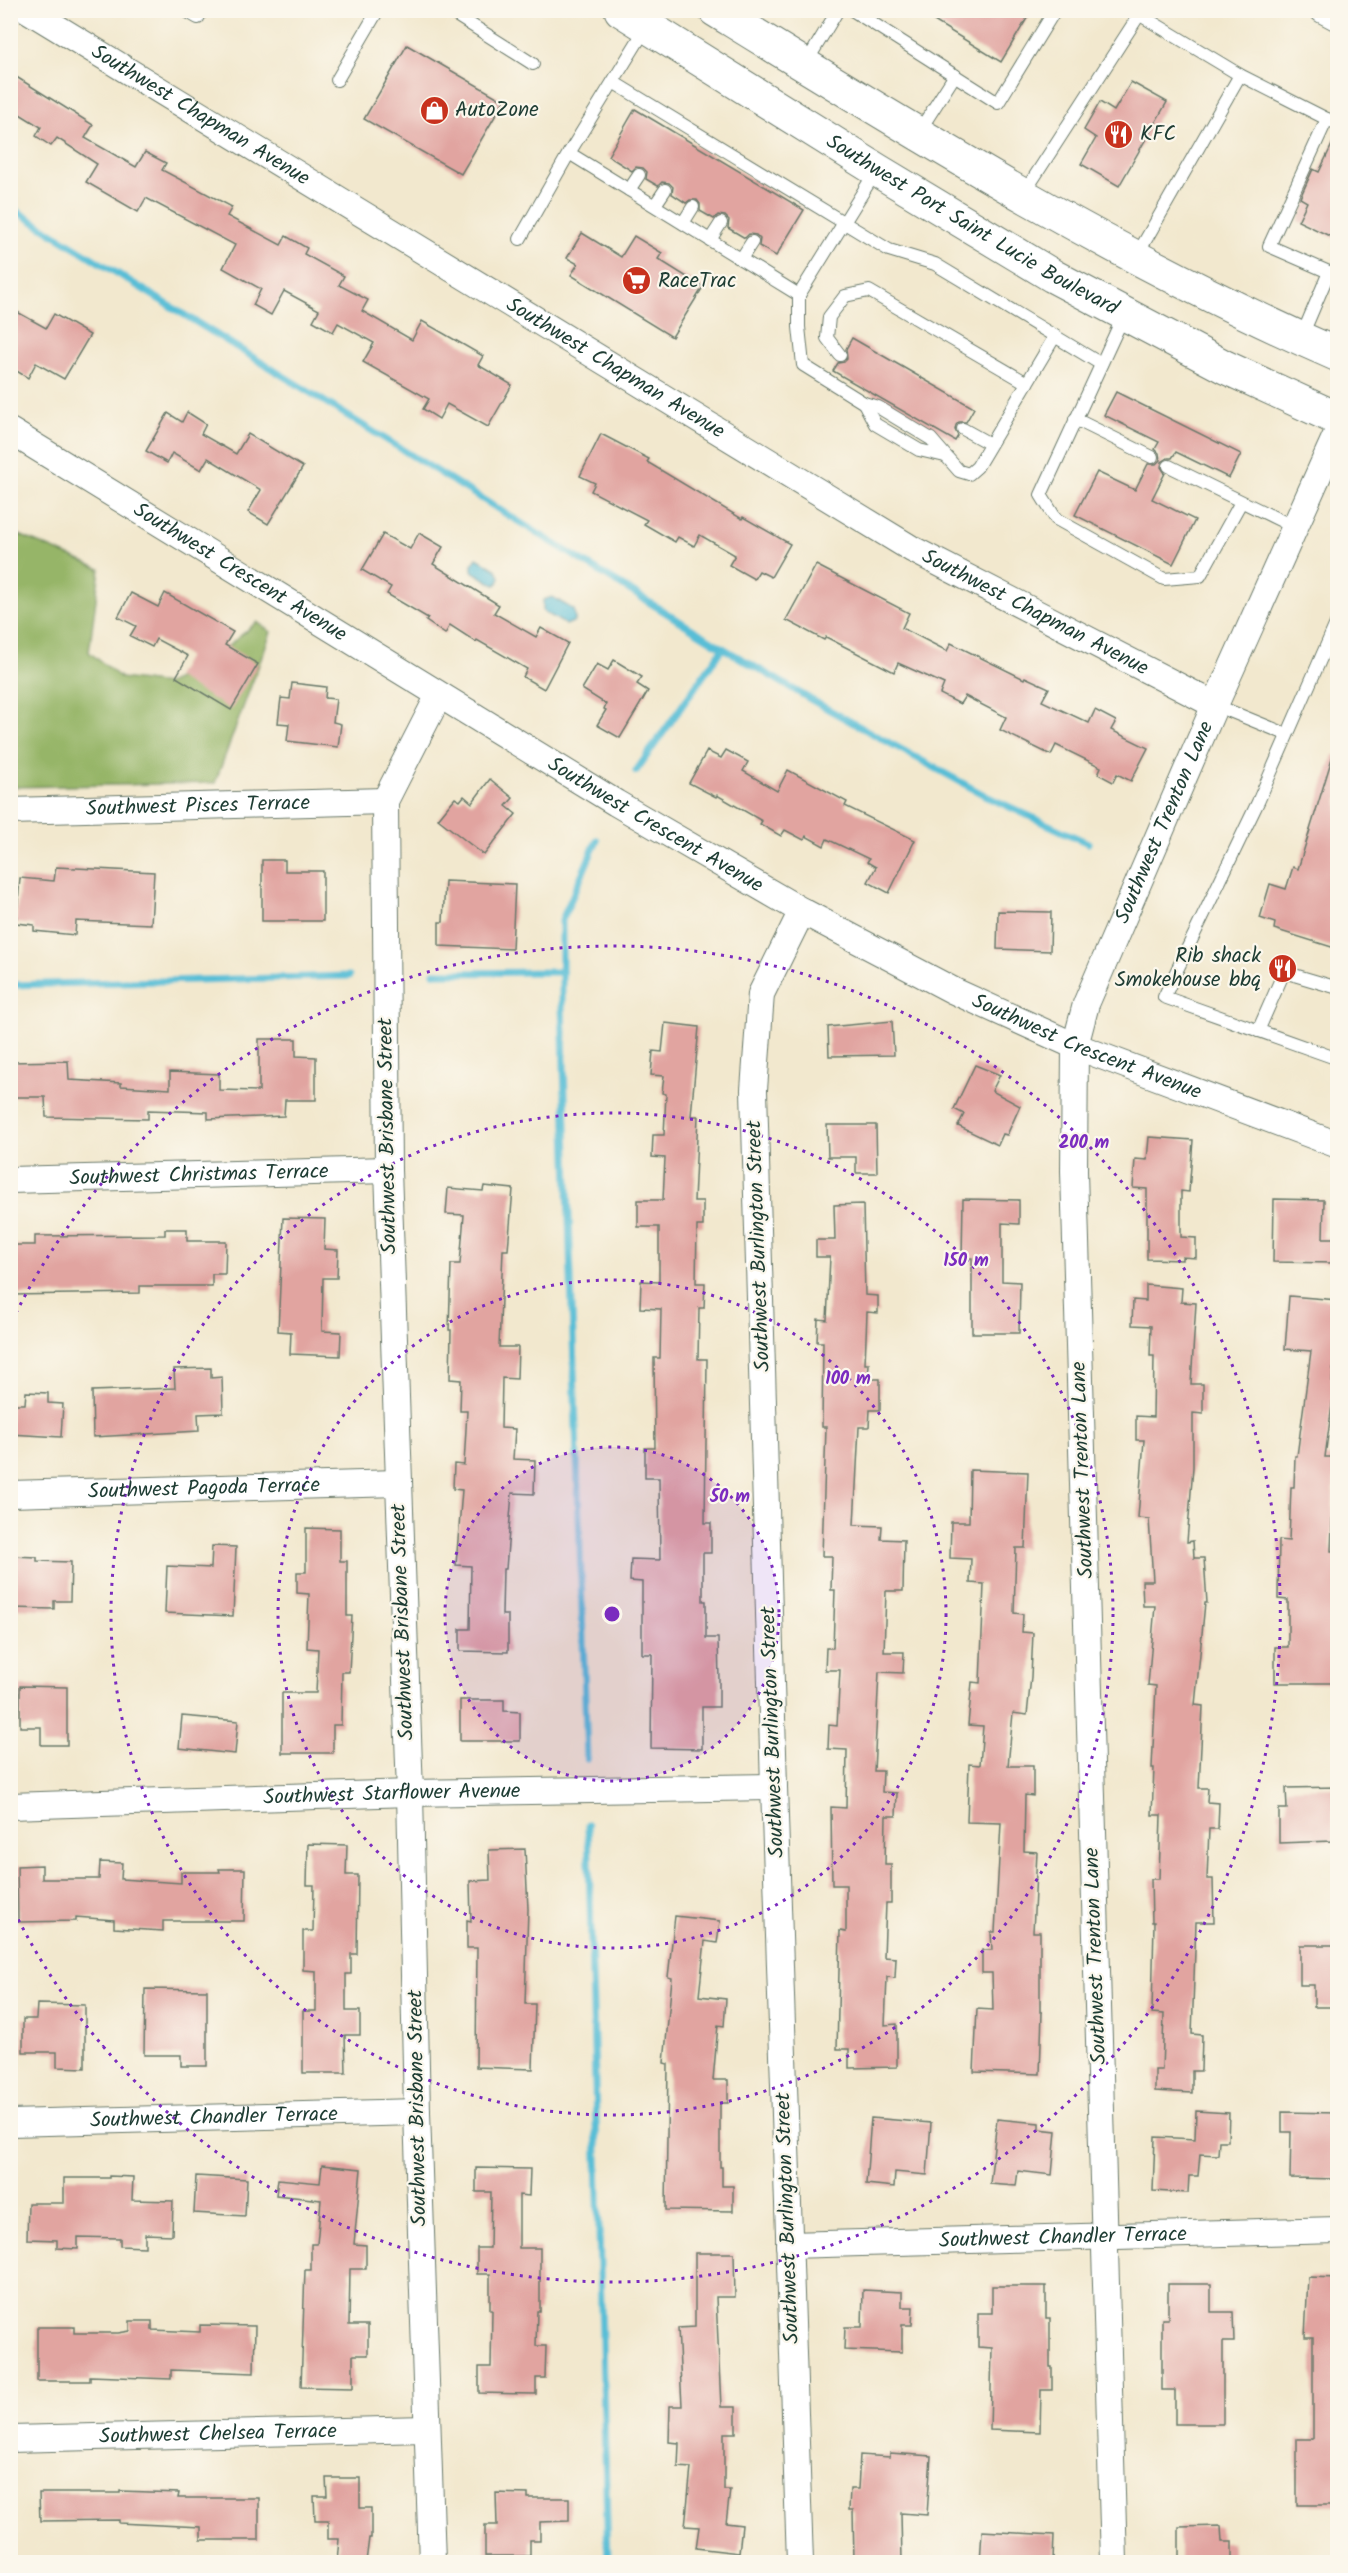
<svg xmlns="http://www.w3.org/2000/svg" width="1348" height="2573" font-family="Kalam,sans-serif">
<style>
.forest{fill:#96b567;stroke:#5a794e;stroke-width:1.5}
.water{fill:#58bed6;stroke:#3c7e85;stroke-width:1.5}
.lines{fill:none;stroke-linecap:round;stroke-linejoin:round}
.stream{stroke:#58bed6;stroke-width:7}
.building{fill:#e1a4a0}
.lane-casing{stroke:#69796a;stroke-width:14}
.street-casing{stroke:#69796a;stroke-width:28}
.primary-casing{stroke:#69796a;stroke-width:35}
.lane{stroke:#fff;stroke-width:12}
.street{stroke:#fff;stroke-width:26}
.primary{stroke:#fff;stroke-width:33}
.ring{fill:none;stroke:#7b2cbf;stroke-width:3;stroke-dasharray:3 6}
.labels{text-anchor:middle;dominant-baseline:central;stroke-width:4.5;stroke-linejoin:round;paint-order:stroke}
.poi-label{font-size:21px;fill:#1f3d34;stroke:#fbf7ec;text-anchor:start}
.street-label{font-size:21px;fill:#1f3d34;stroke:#fbf7ec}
.centre{fill:#7b2cbf;stroke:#fbf7ec;stroke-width:3}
.ring-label{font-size:18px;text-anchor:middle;font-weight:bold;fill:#7b2cbf;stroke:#fbf7ec;stroke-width:4.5;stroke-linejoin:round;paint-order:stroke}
</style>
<rect width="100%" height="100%" fill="#fbf7ec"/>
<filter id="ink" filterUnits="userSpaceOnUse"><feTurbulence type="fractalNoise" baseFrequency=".0167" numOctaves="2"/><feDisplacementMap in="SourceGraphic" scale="12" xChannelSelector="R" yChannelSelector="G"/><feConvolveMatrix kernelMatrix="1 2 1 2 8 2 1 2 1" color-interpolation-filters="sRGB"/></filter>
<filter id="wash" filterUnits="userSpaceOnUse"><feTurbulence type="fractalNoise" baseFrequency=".008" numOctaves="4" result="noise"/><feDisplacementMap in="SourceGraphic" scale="24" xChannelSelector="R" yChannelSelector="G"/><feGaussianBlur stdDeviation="1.35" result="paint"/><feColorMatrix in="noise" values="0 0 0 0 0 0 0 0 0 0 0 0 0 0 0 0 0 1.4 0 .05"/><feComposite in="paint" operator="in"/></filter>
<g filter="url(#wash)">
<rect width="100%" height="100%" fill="#f2e8ce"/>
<path class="forest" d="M10,531l90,38 -11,83 32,26 46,6 36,-17 54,-45 14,10 -56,151 -204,4z"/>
<g class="water">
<path d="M477,558l20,12 3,7 -2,6 -3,2 -23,-14v-6z"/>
<path d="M552,597l22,13 1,11 -9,4 -23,-14v-11z"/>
</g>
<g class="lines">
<g class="stream">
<path d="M10,207l713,441 92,54 173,95 100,46"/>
<path d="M636,771l87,-123"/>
<path d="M434,973l128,-1"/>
<path d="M10,985l339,-9"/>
<path d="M587,1759l-25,-753v-86l35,-80"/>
<path d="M588,1825l20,737"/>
</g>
</g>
<g id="blocks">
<g class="building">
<path d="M916,10h116l-31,52z"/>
<path d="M407,45l97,56 -43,73 -97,-55z"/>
<path d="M10,73l83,52 -8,13 51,29 9,-15 21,11 -4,7 70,37 -5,9 54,29 5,-9 21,12 -3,6 40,22 -5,9 29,15 -6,11 50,29 10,-19 61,35 -5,9 34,20 -24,42 -41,-23 -8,15 -16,-10 6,-10 -66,-37 11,-19 -36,-20 -5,9 -20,-11 6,-11 -35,-19 -13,24 -18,-10 8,-16 -38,-21 12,-23 -89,-47 -8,14 -52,-30 11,-18 -40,-26 -6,8 -15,-10 5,-9 -31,-19z"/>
<path d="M1131,82l36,20 -48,84 -38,-22 15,-26 -12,-8 16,-28 14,9z"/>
<path d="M635,109l169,101 -28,46 -17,-10 1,-7 -4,-4 -7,-1 -4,4 -17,-10 1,-8 -4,-4 -7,-1 -4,4 -14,-8v-7l-3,-4h-7l-4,3 -14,-9 1,-7 -4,-4 -7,-1 -4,4 -12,-7 1,-7 -4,-4 -7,-1 -4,4 -24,-15z"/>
<path d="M1338,132v108l-40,-19 9,-19 -7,-4 13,-29 6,3z"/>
<path d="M582,233l39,24 13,-21 28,17 -4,6 45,28 -31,50 -101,-62 7,-11 -11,-6z"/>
<path d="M10,308l36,20 8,-14 36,21 -26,44 -28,-16 -8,15 -18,-11z"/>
<path d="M852,338l122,70 -8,14h-7l-3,3 -1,5 3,6 -3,5 -122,-70 5,-8 6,-1 3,-3 -1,-10z"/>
<path d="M1116,392l125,62 -12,24 -53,-26 -4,6h-4l-6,4 -1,5 4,6 -13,26 43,21 -22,44 -98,-49 22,-43 38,18 13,-26h8l4,-4 -1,-7 -4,-4 4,-7 -55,-27z"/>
<path d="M187,412l19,12 -5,10 35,20 12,-20 55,33 -35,57 -20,-12 13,-22 -53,-32 -7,12 -29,-17 -5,10 -21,-12 22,-38 14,9z"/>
<path d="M601,434l48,25 -2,3 95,57 1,-2 47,27 -19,33 -12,-6 -5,8 -25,-14 6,-10 -35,-20 -6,11 -16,-9 -3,5 -31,-18 3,-4 -56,-29 4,-8 -15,-7z"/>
<path d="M419,533l24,14 -10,17 66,41 -5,8 42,24 5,-9 27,15 -24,46 -21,-12 4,-8 -50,-29 -1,2 -26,-17 -5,9 -19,-13 2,-3 -41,-24 4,-7 -29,-17 21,-36 27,15z"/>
<path d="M816,565l93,48 -7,15 45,23 4,-8 73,36 1,-2 24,11 -7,13 47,22 6,-13 21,11 -5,9 37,18 -17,33 -14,-7 -4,8 -15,-8 3,-7 -45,-22 -5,10 -51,-25 6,-13 -41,-21 -5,8 -20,-10 4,-10 -46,-21 -4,9 -68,-35 -2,3 -38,-20z"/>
<path d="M131,593l27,14 7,-14 68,39 -8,13 33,19 -27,46 -55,-33 12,-21 -32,-17 -4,8 -22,-11 6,-10 -18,-9z"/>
<path d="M614,660l28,17 -5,7 11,7 -28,47 -23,-13 9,-15 -2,-1 2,-5 -24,-15 15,-25 11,6z"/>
<path d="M292,683l34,4 -1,11 11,1 -3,23 8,2 -3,23 -51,-6 2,-17 -11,-1 3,-25 9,1z"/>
<path d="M726,750l22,12 -5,9 34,20 11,-21 59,32 -2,4 70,34 -26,53 -21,-11 8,-15 -9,-5 2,-3 -42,-20 -3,7 -18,-10 -2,4 -19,-10 -4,6 -21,-12 2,-3 -45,-26 -1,2 -27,-14 18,-32 14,7z"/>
<path d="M1333,755h5v194l-64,-20 1,-6 -15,-5 10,-34 16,5 7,-22 5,2z"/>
<path d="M490,779l23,19 -7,8 10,8 -32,41 -46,-36 17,-21 5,3 4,-5 8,7z"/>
<path d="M262,860h23v11h38v50h-61z"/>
<path d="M56,867l98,5 -3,52 -75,-3 -1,14 -41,-4v-6l-18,-2 4,-45 34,3z"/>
<path d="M445,881l70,3 -3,65 -73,-3v-24h4z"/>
<path d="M998,911l53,1 -1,39 -53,-2z"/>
<path d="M892,1021l2,34 -65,1 -1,-29z"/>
<path d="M665,1023l34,4 -8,89h7l-4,85h9v25h-6l-1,57h9l-1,25h-5l-1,51h9l-2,164h6v30h-8v48h3v37h12l1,43v26h-17v42l-51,-1 1,-94h-10v-72l-12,-1 1,-22 29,1 -1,-82h-14v-30h10l-1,-90h6l1,-49 -21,-1 1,-27 18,1v-55h-21v-27h25l2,-42 -13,-1 1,-22h11l2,-41 -4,-1 2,-17 -13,-1 2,-24 9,1z"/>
<path d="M259,1039h37v17l20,1v43h-31l-1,16 -76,3v-7l-60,-2v9l-102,-2 -1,-20h-35v-35l58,-1 1,19 52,3v3l49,3v-17l49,2v16l40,1z"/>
<path d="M975,1065l25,10 -8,16 28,15 -13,29 -4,-1 -5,11 -40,-19 6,-12 -10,-5z"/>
<path d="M827,1125h49l1,48h-21v-16h-28z"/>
<path d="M1149,1137l44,3 -4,52 -8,-1v46l15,1v20l-14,-1v3l-35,-1v-70l-14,-1 2,-29 12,1z"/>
<path d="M484,1186l29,3 -5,61h-5l-4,97h19l-1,32 -15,-1 -1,50 14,1 -2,30 22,1 -1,34 -22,-1 -6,76h-3l-1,46h6v37l-48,-1v-22h10l1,-63 -15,-1 6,-75 -9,-1 1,-25 10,1 3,-54h-7l1,-31 -11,-1 1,-49h-2l2,-66h9l4,-49 -18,-1 2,-26 35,3z"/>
<path d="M963,1199l56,1v24l-17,-1v58l18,1 -1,51h-47v-75h-10z"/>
<path d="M1274,1199l50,1 -1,38h12v25l-62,-1z"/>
<path d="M863,1204l2,91 13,1v17l-11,-1 -2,52h4l-1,15h12v31h-10l-1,17h-10l-5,98 28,1 -1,13 23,1 -1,51h-17l-2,61h20l-1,21 -24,-1 -5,99h9l-1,21 15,1 -1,23h-10l-1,48h6v39h-5l-2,54 12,1 -1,20 -8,-1 -2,48 12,-1v43l-48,1v-19h-12l3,-118 6,1v-47h-14l-1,-78 15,1 1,-58 -19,-1 1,-24 8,1 3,-56h-15l1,-22h7l2,-58h-4l1,-34h-10l4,-129h-4l1,-85h-6l1,-23 9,1 3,-63h-14v-17h19l-1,-35z"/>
<path d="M283,1218l42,1 -1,30 14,1 -1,28h-14l-1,53 19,1 -1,24 -50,-2 1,-22 -13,-1z"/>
<path d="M165,1229h22v12h39l-1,33h-13v12h-72v7l-130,2v-50h25v-9l130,-1z"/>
<path d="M1146,1285l36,3 -1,14 15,1 -5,81h12v30l-10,-1v54l-6,75 6,-1 1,17h10l3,45h-2l-10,102 8,1 -4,82h9l-1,14 12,1 -1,26h-9l-2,50h6l1,43h-18l-4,112 10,1 -1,36h-9v22l-37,-2v-21h7l2,-56 -12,-1 2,-91h-2l-1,-43h8l2,-64h-9l2,-47h-2l4,-82 -8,-1 7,-79h-12l-1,-25h11l-4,-62 -11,-1 6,-78h-8v-24l17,1 1,-61h-4l1,-30 -19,-1 1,-25 13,1z"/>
<path d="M1289,1296l49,4 -6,82 3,1 -10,74h13v22h-4l-3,72h6l1,132h-63v-36h13v-47l-10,-1 1,-59 10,1 2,-54h3l1,-31h2l14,-105 -26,-2z"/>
<path d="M211,1368v10l11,-1 1,36 -25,1 1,17 -106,6 -1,-46 83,-3 -1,-19z"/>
<path d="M26,1392l22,1v10l15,1 -2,33 -51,-3 1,-30h14z"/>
<path d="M970,1470l58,2 -3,76h-9l-2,65 9,1 -1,18 11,1 -2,44 -4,38 -14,-2 -5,53h25v30l-8,-1 -1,56 13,1 -4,80h7v80h2l-2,62 -66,-2 3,-63 16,1 -1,-37h-10v-23h10l-1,-18h4l6,-109 -34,-1 2,-58 11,1 3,-39 -15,-1 4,-43 8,1 4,-99 -14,-1 1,-24 -21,-1 1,-36h18z"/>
<path d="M306,1528l34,1v32h7v55h5l-3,56h-7l-1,53h-8v28h-51v-60h34l2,-44 -11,-1 2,-54 -12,-1v-21h9z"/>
<path d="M212,1546l24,1 -3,69 -68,-3 2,-47 44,2z"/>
<path d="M11,1556l26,1v4l34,1 -1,39h-16v8l-44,-1z"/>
<path d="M20,1686l47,1v58h-26v-18h-21z"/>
<path d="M460,1700h44v11l16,1v29h-60z"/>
<path d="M182,1716l56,5 -3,33 -56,-6z"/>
<path d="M1338,1787v23h-5v31l-54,2v-34h8l-1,-21z"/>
<path d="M308,1844l39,1 -1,30h12l-1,79h-6v20h-5v37h14v24h-15l1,38h-43v-62h13v-40l-13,-1v-39h10l1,-46h-7z"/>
<path d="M525,1849l3,60 -3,95h10l-2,65 -57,-2 1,-119h-10v-28l4,1 -1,-40 20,-1 -1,-30z"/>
<path d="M100,1862l22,1 -1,16 60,4v-11h39l-1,-3h26l-1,52h-81v10l-49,-3v-8l-38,-3v4l-58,1 -1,-56 25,-1v14h57z"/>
<path d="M675,1916l45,5 -3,22 -12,-2 -6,55 27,3 -2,27 -6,-1 -5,55h15v23h-8v64h2v19h11v25l-67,-1 2,-146 -4,-1 8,-85 -4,-1z"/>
<path d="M1300,1945h38v62h-24v-22h-14z"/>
<path d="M145,1989l62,1v76h-26v-11h-37z"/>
<path d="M37,2004l48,1v63l-28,-1v-15h-34v-33h13z"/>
<path d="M1196,2111l33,2 -1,28h-9l-1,14 -18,-1 -2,22h-9l-1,17 -35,-2 2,-54 40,2z"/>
<path d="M1282,2112l56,1v66l-48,-1 1,-46h-9z"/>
<path d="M871,2118l60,5 -4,52 -32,-3 -1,15 -28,-3z"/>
<path d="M997,2119l42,4v6l17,2 -4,44 -34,-4 -2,15 -26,-2z"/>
<path d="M322,2165l39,4 -7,75 12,1v24h-16l-1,56h19v30h-15v33l-52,-1 4,-117h6v-26h6l4,-44 -45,-5 2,-16 42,4z"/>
<path d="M476,2168l54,1 -1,27 -10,-1v53h21v63h-3l-1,35h10l-1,32h-9v16l-57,-1v-26h12l1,-57h-2v-36h-13v-26h13l1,-56h-15z"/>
<path d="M109,2176l24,1 -1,23 41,1 -1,34 -27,-1v13l-25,-1v-8l-42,-1v12l-21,-1v-8l-30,-1 1,-36h36v-25h45z"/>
<path d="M196,2176l51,3 -2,37 -51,-3z"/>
<path d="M695,2253h39l1,44h-19l5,110h15v26h-12v57h6l-4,33 16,2 -3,28 -43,-5 3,-21 -14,-1 6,-58 -13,-1 1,-24 -10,-1 1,-36h12l-4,-78 17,-1z"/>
<path d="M1308,2277l30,1v227h-41v-66h16v-102h-8z"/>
<path d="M1168,2284h43v28h22l1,30h-11v82h-48v-34h-13v-71h6z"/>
<path d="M992,2286h54v32h4v49h2v23h-11l-1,42 -50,-2 2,-82 -14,-1v-34h14z"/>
<path d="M863,2290l39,2v15h11l-1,18h-10v27l-58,-2 1,-23h17z"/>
<path d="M130,2321h22v9l48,2v-7l55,1 -1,47 -83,-3v9l-81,-3v5h-53v-54h37v6h44l12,-2z"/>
<path d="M890,2453l41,3 -4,59 -26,-2 1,49h-48l-1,-52h-4l1,-21h8l2,-34 30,2z"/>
<path d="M326,2478h34v30h11v30h-2l-3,24h-29l2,-23h-11v-18h-13l-1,-25h13z"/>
<path d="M120,2491l59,2 -1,5h81v42h-58v-13l-82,-4v-3l-79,1 -1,-28h81z"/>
<path d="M496,2493l32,1v4h41v23l-29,1v18h-10v16h-45v-31h12z"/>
<path d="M1221,2526l1,16h10v20h-53v-35z"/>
<path d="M982,2531l72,4 -1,26 -73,1z"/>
</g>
</g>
</g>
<g filter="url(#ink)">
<use href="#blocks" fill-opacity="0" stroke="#69796a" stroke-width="1.5"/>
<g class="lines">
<defs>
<g id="lane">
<path d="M184,10l14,8 4,-8"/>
<path d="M448,10l85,54"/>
<path d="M657,10l-88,143 230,142 77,-124"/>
<path d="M852,10l146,93 57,-93"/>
<path d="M1132,10l108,65 87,44"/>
<path d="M806,63l32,-53"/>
<path d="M337,80l41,-70"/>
<path d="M613,82l276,168 46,14 166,100"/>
<path d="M1338,124l-11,-5 -58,127 69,30"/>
<path d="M918,133l37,-58"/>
<path d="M629,190l10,-15"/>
<path d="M1024,193l115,-178"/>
<path d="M655,205l10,-15"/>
<path d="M683,223l10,-16"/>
<path d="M520,239l49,-86"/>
<path d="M710,240l11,-17"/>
<path d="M1137,255l103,-180"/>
<path d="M741,259l11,-17"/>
<path d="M799,295v32l4,38 61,38 14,4 53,32 28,32 10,3 8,-7 78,-131"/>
<path d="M1124,315l-83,180 15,24 108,60 36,-3 41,-74"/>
<path d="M1301,338l28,-66"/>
<path d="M840,355l-13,-17 2,-21 16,-21 24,-5 158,92"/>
<path d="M864,403l11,21 44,26 26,6"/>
<path d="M1075,419l77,38"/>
<path d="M963,429l27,15"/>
<path d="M1169,466l125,61"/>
<path d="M1338,619l-80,183 -94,195 174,62"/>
<path d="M1215,705l71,29"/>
<path d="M1258,1031l26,-59 54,16"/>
</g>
<g id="street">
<path id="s1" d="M28,10l884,539 303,156"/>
<path d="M1323,10l15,8"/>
<path id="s2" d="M10,431l606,372 186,108 152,80 121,55 263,99"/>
<path id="s3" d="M10,811l375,-10"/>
<path id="s4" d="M10,1180l378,-10"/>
<path id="s5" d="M10,1494l388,-11"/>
<path id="s6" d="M10,1806l400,-13 364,-6"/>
<path id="s7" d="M10,2123l407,-11"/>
<path id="s8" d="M789,2245l549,-15"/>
<path id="s9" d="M10,2439l417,-10"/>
<path d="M432,2562l-15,-450 -7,-319 -22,-623 -3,-369 54,-106"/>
<path d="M800,2562l-26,-775 -20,-697 7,-96 41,-83"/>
<path id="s10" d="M1114,2562l-40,-1391 1,-125 11,-42 129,-299 123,-274"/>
</g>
<g id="primary">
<path id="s11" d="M621,10l256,160 176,106 172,91 113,52"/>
<path d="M715,10c203,125 404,250 623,345"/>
</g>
</defs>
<use href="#lane" class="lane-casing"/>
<use href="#street" class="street-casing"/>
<use href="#primary" class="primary-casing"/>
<use href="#lane" class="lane"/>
<use href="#street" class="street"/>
<use href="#primary" class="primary"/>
</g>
</g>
<circle cx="612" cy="1614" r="167" fill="#7b2cbf" fill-opacity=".12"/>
<g class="ring">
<circle cx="612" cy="1614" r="167"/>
<circle cx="612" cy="1614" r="334"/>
<circle cx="612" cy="1614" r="501"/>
<path d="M12 1321A668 668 0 1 1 12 1907"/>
</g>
<defs>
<symbol id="shop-disc" viewBox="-11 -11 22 22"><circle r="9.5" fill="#c8321e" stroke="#fbf7ec"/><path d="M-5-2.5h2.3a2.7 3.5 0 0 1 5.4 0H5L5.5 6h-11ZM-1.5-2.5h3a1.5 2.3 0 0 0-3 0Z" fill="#fff"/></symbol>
<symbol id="restaurant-disc" viewBox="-11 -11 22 22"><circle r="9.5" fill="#c8321e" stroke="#fbf7ec"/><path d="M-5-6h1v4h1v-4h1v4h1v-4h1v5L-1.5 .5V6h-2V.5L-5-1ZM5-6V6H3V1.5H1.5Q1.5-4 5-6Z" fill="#fff"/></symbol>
<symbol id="supermarket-disc" viewBox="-11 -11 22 22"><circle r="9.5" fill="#c8321e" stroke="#fbf7ec"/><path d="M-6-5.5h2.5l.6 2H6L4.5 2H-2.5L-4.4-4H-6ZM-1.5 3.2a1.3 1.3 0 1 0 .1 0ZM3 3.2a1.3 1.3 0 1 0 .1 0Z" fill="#fff"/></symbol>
</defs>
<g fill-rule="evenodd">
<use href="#shop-disc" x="418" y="94" width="33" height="33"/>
<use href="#restaurant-disc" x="1102" y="118" width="33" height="33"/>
<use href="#supermarket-disc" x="620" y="264" width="33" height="33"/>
<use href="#restaurant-disc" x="1266" y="952" width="33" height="33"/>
</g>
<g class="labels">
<g class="poi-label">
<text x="455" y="110">AutoZone</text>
<text x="1140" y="134">KFC</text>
<text x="658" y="281">RaceTrac</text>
<text x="1261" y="956" text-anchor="end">Rib shack<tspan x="1261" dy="24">Smokehouse bbq</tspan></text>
</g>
<g class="street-label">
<text stroke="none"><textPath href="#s1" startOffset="202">Southwest Chapman Avenue</textPath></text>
<text stroke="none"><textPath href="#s11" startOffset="412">Southwest Port Saint Lucie Boulevard</textPath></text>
<text stroke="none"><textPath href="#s1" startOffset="688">Southwest Chapman Avenue</textPath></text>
<text stroke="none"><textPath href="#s2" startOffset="270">Southwest Crescent Avenue</textPath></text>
<text stroke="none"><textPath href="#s1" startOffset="1174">Southwest Chapman Avenue</textPath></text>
<text stroke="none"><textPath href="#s3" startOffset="188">Southwest Pisces Terrace</textPath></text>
<text stroke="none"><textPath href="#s10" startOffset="1758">Southwest Trenton Lane</textPath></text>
<text stroke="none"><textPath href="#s2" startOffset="756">Southwest Crescent Avenue</textPath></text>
<text stroke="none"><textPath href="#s2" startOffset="1242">Southwest Crescent Avenue</textPath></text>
<text transform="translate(388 1136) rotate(-91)">Southwest Brisbane Street</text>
<text stroke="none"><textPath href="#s4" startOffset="189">Southwest Christmas Terrace</textPath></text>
<text transform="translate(759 1246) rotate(-92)">Southwest Burlington Street</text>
<text transform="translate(1083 1470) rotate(-92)">Southwest Trenton Lane</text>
<text stroke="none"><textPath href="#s5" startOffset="194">Southwest Pagoda Terrace</textPath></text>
<text transform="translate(403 1622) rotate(-92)">Southwest Brisbane Street</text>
<text transform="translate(773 1732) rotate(-92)">Southwest Burlington Street</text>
<text stroke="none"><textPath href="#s6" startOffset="382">Southwest Starflower Avenue</textPath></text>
<text transform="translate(1096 1956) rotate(-92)">Southwest Trenton Lane</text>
<text transform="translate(418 2108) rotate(-91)">Southwest Brisbane Street</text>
<text stroke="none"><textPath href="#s7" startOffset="204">Southwest Chandler Terrace</textPath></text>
<text transform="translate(788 2218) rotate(-92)">Southwest Burlington Street</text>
<text stroke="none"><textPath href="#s8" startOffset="274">Southwest Chandler Terrace</textPath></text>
<text stroke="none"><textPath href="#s9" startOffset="208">Southwest Chelsea Terrace</textPath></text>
</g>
</g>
<circle cx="612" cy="1614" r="9" class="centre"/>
<g class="ring-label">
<text x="1084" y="1148">200 m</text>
<text x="966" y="1266">150 m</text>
<text x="848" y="1384">100 m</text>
<text x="730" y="1502">50 m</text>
</g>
<rect width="1348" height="2573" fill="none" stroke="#fbf7ec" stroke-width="36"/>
</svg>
